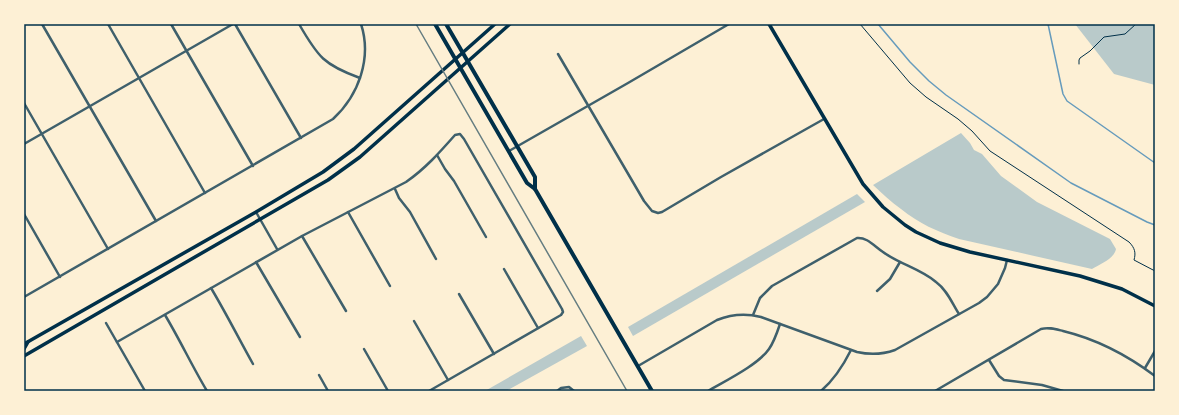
<svg xmlns="http://www.w3.org/2000/svg" width="1179" height="415" font-family="'Asap Condensed',sans-serif">
<style>
.green{fill:#b9caca}
.lines{fill:none;stroke-linecap:round;stroke-linejoin:round}
.stream{stroke:#669bbc;stroke-width:1.5}
.path{stroke:#003049;stroke-width:1}
.minor{stroke:#3f606c;stroke-width:2.5}
.secondary{stroke:#003049;stroke-width:3.5}
.primary{stroke:#003049;stroke-width:4}
.rail{stroke:#657d81;stroke-width:1.5}
.neatline{fill:none;stroke:#003049;stroke-width:1.5}
</style>
<rect width="100%" height="100%" fill="#fdf0d5"/>
<g class="green">
<path d="M1075,24h80v61l-41,-11z"/>
<path d="M961,133l9,10 4,7 8,4 19,22 36,26 73,37 6,10c-2,10 -16,15 -24,20l-133,-30c-21,-7 -41,-16 -58,-30 -10,-7 -19,-16 -28,-24z"/>
<path d="M857,194l8,8 -232,134 -5,-9z"/>
<path d="M581,336l6,10 -81,45h-21z"/>
</g>
<g class="lines">
<g class="stream">
<path d="M878,24l32,38 19,19 17,14 125,88 76,39 8,3"/>
<path d="M1048,24l15,70 4,7 88,62"/>
</g>
<g class="path">
<path d="M860,24l50,59 16,14 32,22 14,12 18,20 139,91c6,6 7,11 5,18l21,11"/>
<path d="M1079,64v-4l1,-2 10,-7 14,-14 21,-3 11,-10"/>
</g>
<g class="minor">
<path d="M42,24l114,197"/>
<path d="M108,24l97,169"/>
<path d="M171,24l82,142"/>
<path d="M235,24l66,114"/>
<path d="M299,24c19,33 25,41 61,54"/>
<path d="M558,54l86,147 8,10 6,2 4,-1 59,-35 103,-58"/>
<path d="M24,103l84,146"/>
<path d="M24,144l209,-120"/>
<path d="M509,151l119,-68 101,-59"/>
<path d="M437,155l8,14 9,12 32,56"/>
<path d="M395,189l4,9 11,14 26,47"/>
<path d="M256,212l21,37"/>
<path d="M348,212l42,74"/>
<path d="M24,214l36,63"/>
<path d="M302,236l44,75"/>
<path d="M256,262l44,75"/>
<path d="M504,269l34,59"/>
<path d="M211,288c15,25 28,51 42,76"/>
<path d="M877,291l13,-12 10,-17"/>
<path d="M459,294l35,60"/>
<path d="M24,297l309,-178c26,-24 39,-61 28,-95"/>
<path d="M165,315c15,25 27,51 42,76"/>
<path d="M753,315l7,-17 12,-12 85,-48c10,-1 17,8 26,14 16,12 38,17 53,30 11,8 16,21 23,32"/>
<path d="M414,321l34,59"/>
<path d="M106,323l39,68"/>
<path d="M117,342l185,-106 104,-54c19,-13 34,-30 49,-47l5,-1 4,5 98,170 1,3 -2,3 -132,76"/>
<path d="M364,349l24,42"/>
<path d="M989,360l10,16 5,4 38,5 21,6"/>
<path d="M638,366l79,-46c15,-6 28,-7 44,-3l96,35c13,3 24,3 38,-2l84,-47 8,-6 11,-13 7,-16 2,-8"/>
<path d="M1145,368l10,-17"/>
<path d="M319,375l9,16"/>
<path d="M557,391l4,-3 8,-1 5,4"/>
<path d="M708,391c17,-10 50,-26 61,-42 5,-7 8,-16 11,-25"/>
<path d="M821,391c14,-12 22,-25 30,-41"/>
<path d="M935,391l106,-62c8,-2 14,0 22,2 33,8 64,24 92,45"/>
</g>
<g class="secondary">
<path d="M769,24l94,160 20,23 22,18 11,7 24,11 30,9 110,24 42,13 33,17"/>
<path d="M24,344l232,-132 67,-40 31,-23 141,-125"/>
<path d="M24,349l4,-7"/>
<path d="M24,356l304,-176 32,-23 150,-133"/>
</g>
<g class="primary">
<path d="M435,24l92,159 8,6 117,202"/>
<path d="M446,24l89,153v12"/>
</g>
<path class="rail" d="M416,24l211,367"/>
</g>
<rect width="1179" height="415" fill="none" stroke="#fdf0d5" stroke-width="50"/>
<rect x="25" y="25" width="1129" height="365" class="neatline"/>
</svg>
